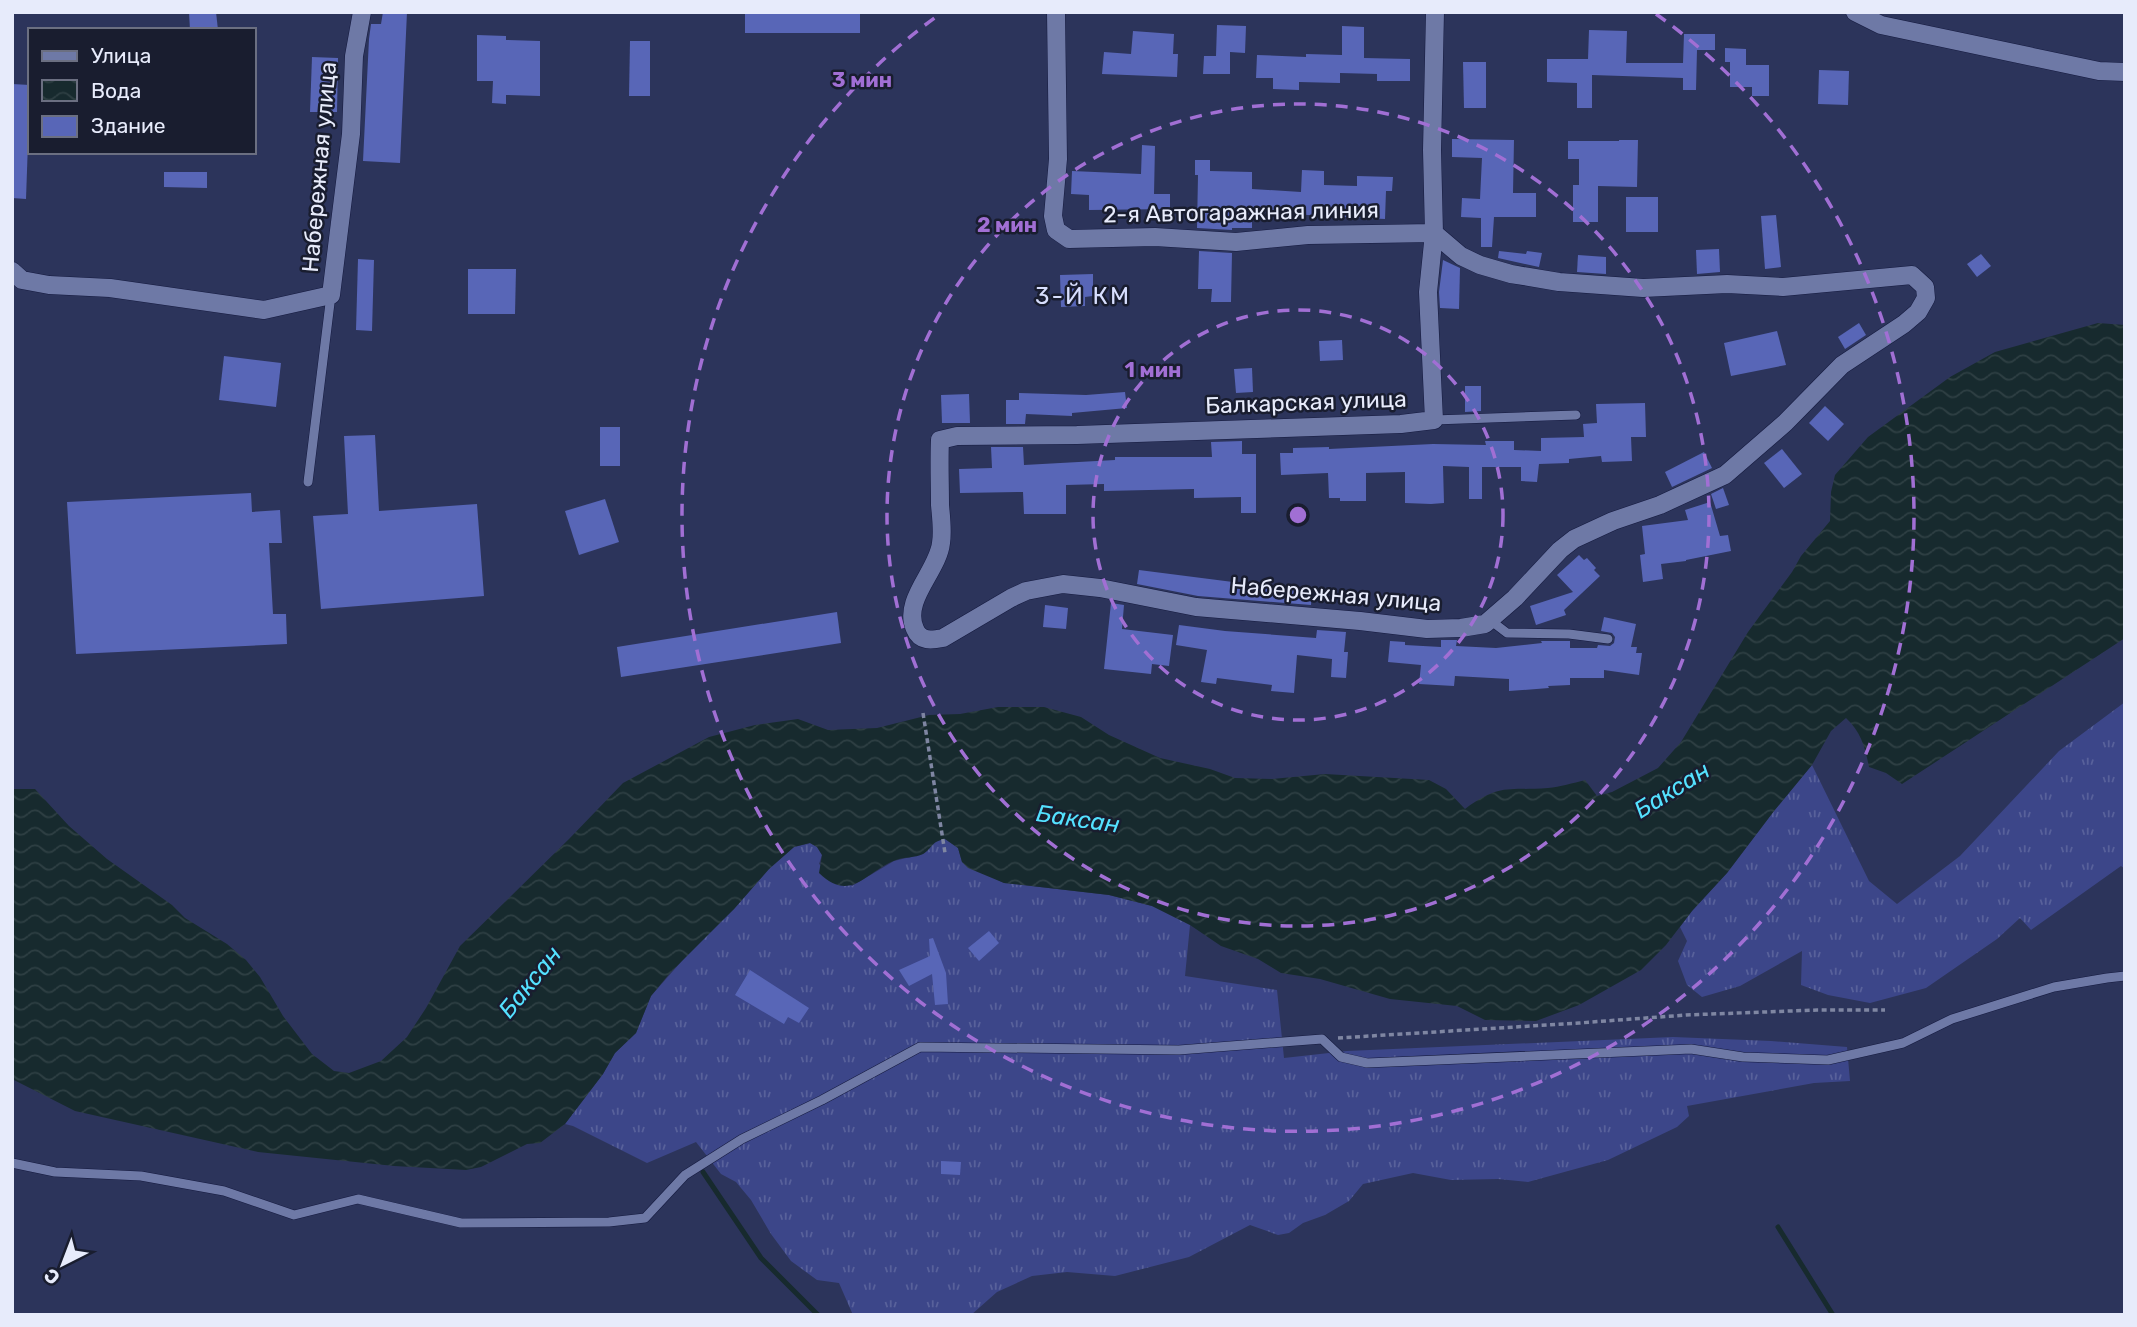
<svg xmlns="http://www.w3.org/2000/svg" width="2137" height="1327" font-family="Rubik,sans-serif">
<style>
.grass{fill:url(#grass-tufts)}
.water{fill:url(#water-waves)}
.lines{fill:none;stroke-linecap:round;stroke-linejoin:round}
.stream{stroke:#172a2e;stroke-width:5}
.building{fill:#5866b7}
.service-casing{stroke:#151a3f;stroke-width:10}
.minor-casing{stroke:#151a3f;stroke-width:19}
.path{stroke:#7f86a2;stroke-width:3.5;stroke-dasharray:5 3.5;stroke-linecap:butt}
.service{stroke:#6e79a6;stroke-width:9}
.minor{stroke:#6e79a6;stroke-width:18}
.ring{fill:none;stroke:#a16fd4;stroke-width:3.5;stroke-dasharray:12 9}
.labels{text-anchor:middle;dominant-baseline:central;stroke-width:5;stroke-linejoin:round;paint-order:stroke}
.street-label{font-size:23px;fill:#e7ebfb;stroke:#191d2f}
.neighbourhood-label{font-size:24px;letter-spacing:2px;fill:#d7defd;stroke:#191d2f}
.water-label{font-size:24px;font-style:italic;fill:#54e1ff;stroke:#191d2f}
.centre{fill:#a16fd4;stroke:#191d2f;stroke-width:3.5}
.ring-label{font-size:21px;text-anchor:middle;font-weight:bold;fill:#a16fd4;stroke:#191d2f;stroke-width:5;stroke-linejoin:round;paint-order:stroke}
</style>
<defs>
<pattern id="grass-tufts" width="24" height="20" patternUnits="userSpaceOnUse" patternTransform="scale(1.75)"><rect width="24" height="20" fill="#3c4689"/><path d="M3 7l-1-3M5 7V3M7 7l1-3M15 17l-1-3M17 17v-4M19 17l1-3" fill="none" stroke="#58619b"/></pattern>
<pattern id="water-waves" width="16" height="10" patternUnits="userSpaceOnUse" patternTransform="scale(1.75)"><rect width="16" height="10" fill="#172a2e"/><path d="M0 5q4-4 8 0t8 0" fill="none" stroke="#2e3f43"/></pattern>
</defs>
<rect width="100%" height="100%" fill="#2c345b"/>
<g class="grass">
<path d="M2125,702v167l-4,-3 -90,64 -11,-12 -23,21 -71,49 -56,15 -42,-8 -27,-10 1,-34 -62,35 -38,11 -15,-12 -9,-24 9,-20 -7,-14 12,-16 35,-38 47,-62 38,-46 57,116 28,23 63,-48 99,-105z"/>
<path d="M945,839l13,9 4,14 42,21 105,12 43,11 38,19 -5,51 92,14 7,68 63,-7 326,-14 98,4 76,6 3,34 -36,2 -127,23 2,10 -12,11 -69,33 -80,22 -30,-3 -47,1 -38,-7 -50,11 -14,17 -24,14 -22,8 -14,10 -11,2 -28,-10 -61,32 -74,19 -48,-4 -35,4 -35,16 -26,23h-118l-14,-32 -22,-3 -26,-19 -20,-27 -20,-34 -15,-18 -15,-8 -25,-32 -49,21 -74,-37 -8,-2 38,-50 12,-21 21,-20 15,-37 44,-50 39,-37 35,-40 25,-22 16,-4 7,4 5,8 -3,9 33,22 42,-25 29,-7 12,-13z"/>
</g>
<path class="water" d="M2098,323l27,2v313l-223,146 -16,-11 -17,-6c-4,-20 -8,-35 -23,-49l-15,13 -19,34 -38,46 -47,62 -35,38 -26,34 -25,25 -62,35 -43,16 -51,-1 -28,-14 -67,-7 -70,-20 -39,-6 -23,-14 -37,-13 -31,-21 -38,-19 -43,-11 -105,-12 -36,-15 -6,-6 -4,-14 -13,-9c-15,3 -12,9 -22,15 -8,4 -19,3 -27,6 -30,11 -45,44 -77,13l3,-18 -5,-8 -7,-4 -16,4 -25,22 -35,40 -64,64 -19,23 -15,37 -21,20 -12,21 -38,50 -25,19 -13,1 -46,23 -15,3 -72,-4 -136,-14 -183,-41 -63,-32v-290h23l34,37 38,33 65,46 13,13 42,26 19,16 14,17 23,39 29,38 22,17 15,2 32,-12 26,-24 19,-29 34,-62 109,-107 54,-56 86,-46 46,-12 43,-6 30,11 49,-2 52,-13 31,-1 38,-7h46l37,10 28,18 51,23 50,11 25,9 37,1 53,-5 104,6 17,9 19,20c35,-26 43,-18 83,-21 12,-1 25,-5 37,-8l12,16 15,-4 46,-24 23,-26 67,-110 44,-60 9,-16 29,-35 1,-29 4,-17 33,-38 82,-60 45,-25z"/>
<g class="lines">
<g class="stream">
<path d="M703,1172l58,86 57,57"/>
<path d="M1778,1227l55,88"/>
</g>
</g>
<g class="building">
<path d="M189,12h27l2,18h-28z"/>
<path d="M383,12h24l-7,151 -37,-2 6,-122 2,-15h10z"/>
<rect x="745" y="12" width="115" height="21"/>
<path d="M1217,25l29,1 -1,27 -15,-1v22h-27l1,-18h12z"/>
<path d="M1342,26l22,1v31l46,1v22h-33v-7l-37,-1v10l-41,-1v8l-26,-1v-11h-17l1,-23 49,2v-3l36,1z"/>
<path d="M1589,30l38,1 -1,32h57l1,-29h31v16h-18l-1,40h-13v-12l-91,-3v33h-15v-25l-30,-1v-23h41z"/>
<path d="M1133,31l41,3 -1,20h5l-1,23 -75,-3 2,-22 27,2z"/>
<path d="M477,35l29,1v4l34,1v55l-34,-1v9l-14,-1 1,-22h-16z"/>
<path d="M630,41h20v55h-21z"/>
<path d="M1725,48l21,1v16h23v31h-17v-9h-22v-25h-5z"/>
<path d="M312,57l26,1 -1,54h-27z"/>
<path d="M1463,62h23v46h-22z"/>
<path d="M1819,70l30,1 -1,34 -30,-1z"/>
<path d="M12,84l18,1 -4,114 -14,-1z"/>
<path d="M1452,139l62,1 -1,53h23v24h-42l-2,30h-11v-29l-20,-1 1,-19 18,1 2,-41 -30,-1z"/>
<path d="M1619,140h19l-1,47 -39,-1v36h-25v-37h6v-26h-11v-18h51z"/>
<path d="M1142,145l13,1 -1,48h16v15l-81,1v-15l-18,-1 1,-23 69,3z"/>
<path d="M1195,160h15v11l42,1v17l49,3 1,-22 22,1v14l33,1v-10l36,1 -1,14h-6l-1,28 -133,-7v16h-20v2l-35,-2 1,-53h-3z"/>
<path d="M164,172h43v16l-43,-1z"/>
<rect x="1626" y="197" width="32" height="35"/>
<path d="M1776,215l5,52 -16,2 -4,-53z"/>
<path d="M1719,249l1,23 -23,2 -1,-24z"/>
<path d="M1199,251l33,2 -1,49h-20l1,-13h-14z"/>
<path d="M1499,251l27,3 1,-3 15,2 -3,14 -41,-9z"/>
<path d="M1981,254l10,12 -14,11 -10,-13z"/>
<path d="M1578,255l28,2v17l-29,-2z"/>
<path d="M358,259l16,1 -2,71 -16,-1z"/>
<path d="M1443,260l17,8 -1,41 -19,-1 -1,-16z"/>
<path d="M468,269h48l-1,45h-47z"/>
<path d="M1093,274v22l-8,1v9l-24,1 -1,-32z"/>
<path d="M1859,323l7,12 -21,14 -7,-12z"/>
<path d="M1777,331l9,34 -55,11 -7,-33z"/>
<path d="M1342,340l1,20 -23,1 -1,-20z"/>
<path d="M224,356l57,7 -5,44 -57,-7z"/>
<path d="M1252,368l1,24 -17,1 -2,-24z"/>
<path d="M1465,386h16v25l-16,1z"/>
<path d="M1125,392l2,16 -55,5v3l-46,-2 -1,10h-19v-24h13v-7l67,2z"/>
<path d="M969,394l1,29h-28l-1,-28z"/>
<path d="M1645,403l1,34h-15l1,24 -30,1 -1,-6 -32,3v4l-30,1 -2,18 -16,-1v-14h-39v32h-13v-32l-26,-1 1,37 -13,1 -26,-1v-31l-39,1v28h-26v-3h-11l-1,-25 -47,2 -1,-22h13v-5l36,-1v2l104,-5 53,1 -1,-4h29v9l27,1v-13l43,-1 -1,-13 14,-1 -1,-19z"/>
<path d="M1825,406l19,18 -16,17 -19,-18z"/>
<rect x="600" y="427" width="20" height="39"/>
<path d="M375,435l4,76 98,-7 7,92 -163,13 -8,-93 35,-2 -4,-78z"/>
<path d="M1242,441v13h14v59h-15v-16l-47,1v-9l-90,2v-7l-38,1v29h-42l-1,-22 -63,1 -1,-24 33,-1 -1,-21h32l1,18 91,-5v-3h97l-1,-15z"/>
<path d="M1782,449l20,25 -18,14 -20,-25z"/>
<path d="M1704,452l8,16 -40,19 -7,-15z"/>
<path d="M1723,488l6,17 -13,4 -5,-15z"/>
<path d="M251,493l1,19 28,-2 2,33h-13l4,71h13l1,30 -211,10 -9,-152z"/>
<path d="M605,499l14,43 -40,13 -14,-44z"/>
<path d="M1710,502l10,34 8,-1 3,16 -45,9v1l-25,3 2,15 -20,3 -3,-27 5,-1 -3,-28 46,-6 -3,-10z"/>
<path d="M1579,555l5,5 3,-2 9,10 -2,2 6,6 -36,34 2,5 -30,10 -6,-19 43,-14 -16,-17z"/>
<path d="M1139,570l173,22 -1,13 -113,-9 -61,-12z"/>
<path d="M1111,603l13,2 -2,24 51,6 -4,31 -17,-2 -1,10 -47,-5z"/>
<path d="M1045,605l23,3 -2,21 -23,-2z"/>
<path d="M837,612l4,31 -220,34 -4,-30z"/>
<path d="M1604,617l32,7 -5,23h6l-1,6h6l-3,22 -35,-5v8h-34v7l-22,1 1,2 -40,3v-12l-54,-3 -1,10 -35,-2 2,-19 -33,-3 2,-21 15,1v3l36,2v-7h16l-1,6 40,2 46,-5 -1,-2h29v7h27l1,-3 12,1 4,-3 1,-6 -3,-4 -11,-2z"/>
<path d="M1179,625l46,6 91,7 1,-8 29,2 -2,20h4l-2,26 -15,-1 1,-18 -35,-4 -3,38 -23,-2 1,-6 -55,-7 -1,6 -15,-2 6,-32 -31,-5z"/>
<path d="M989,931l10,12 -20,18 -11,-13z"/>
<path d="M933,938l13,35 2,31 -13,1 -3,-31 -23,12 -10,-16 31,-14 -1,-17z"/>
<path d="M750,970l59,38 -10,15 -11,-6 -4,7 -49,-29z"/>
<path d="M941,1161l20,1 -1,13 -19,-1z"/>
</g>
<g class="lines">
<defs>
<g id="service">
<path d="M1434,420l142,-5"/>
<path d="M308,482l23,-187"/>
<path d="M1490,620l17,13 62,1 39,5"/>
<path d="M12,1163l43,9 86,4 83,15 70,24 64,-16 103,24 148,-1 36,-4 40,-43 57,-36 80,-39 98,-53 259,3 143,-11 19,18 26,6 324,-14 52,8 85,3 75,-17 49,-24 102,-32 53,-9 18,-2"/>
</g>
<g id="minor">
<path d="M1056,12l2,147 -5,57 3,14 13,9 86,-2 81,5 72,-7 126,-2 27,23 19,9 31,9 48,8 84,6 84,-4 56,3 129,-12 13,12 1,11 -8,14 -14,12 -62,41 -57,58 -60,52 -65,30 -47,16 -39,18 -14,11 -45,48 -30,26 -24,4 -34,1 -67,-8 -164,-14 -96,-19 -37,-4 -37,7 -15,7 -68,40c-11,2 -23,4 -28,-9 -13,-29 23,-58 26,-86 2,-12 0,-26 -1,-38 0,-22 -1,-43 0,-65l17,-4 120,-1 324,-11 33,-4 -6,-128 6,-59 -2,-83 3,-138"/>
<path d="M1855,12l26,13 218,46 26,1"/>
<path d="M12,271l10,9 27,5 61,3 154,22 67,-15 20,-161 3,-78 8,-44"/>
</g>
</defs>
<use href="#service" class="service-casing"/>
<use href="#minor" class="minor-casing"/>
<g class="path">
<path d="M923,713l22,140"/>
<path d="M1338,1038l241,-15 107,-8 131,-5h68"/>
</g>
<use href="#service" class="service"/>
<use href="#minor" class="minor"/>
</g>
<g class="ring">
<circle cx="1298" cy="515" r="205"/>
<circle cx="1298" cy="515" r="411"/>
<path d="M1656 14A616 616 0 1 1 940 14"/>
</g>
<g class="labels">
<g class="street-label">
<text transform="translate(319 167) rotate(-85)">Набережная улица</text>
<text transform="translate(1241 212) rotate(-1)">2-я Автогаражная линия</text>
<text transform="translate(1306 402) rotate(-2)">Балкарская улица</text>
<text transform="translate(1336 594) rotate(5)">Набережная улица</text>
</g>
<g class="neighbourhood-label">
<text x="1083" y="296">3-Й КМ</text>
</g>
<g class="water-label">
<text transform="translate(1672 790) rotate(-32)">Баксан</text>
<text transform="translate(1078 819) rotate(8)">Баксан</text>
<text transform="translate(530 982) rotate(-51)">Баксан</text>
</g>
</g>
<circle cx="1298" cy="515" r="10" class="centre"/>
<g class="ring-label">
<text x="862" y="87">3 мин</text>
<text x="1007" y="232">2 мин</text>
<text x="1153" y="377">1 мин</text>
</g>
<rect width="2137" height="1327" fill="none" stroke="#e7ebfb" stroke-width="28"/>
<rect x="28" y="28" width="228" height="126" fill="#191d2f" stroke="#6b6f81" stroke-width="2"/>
<rect x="42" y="51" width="35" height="10" fill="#6e79a6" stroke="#6b6f81" stroke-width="2"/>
<text x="91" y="63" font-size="21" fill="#e7ebfb">Улица</text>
<rect x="42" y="80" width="35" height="21" fill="url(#water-waves)" stroke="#6b6f81" stroke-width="2"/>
<text x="91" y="98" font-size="21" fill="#e7ebfb">Вода</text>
<rect x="42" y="116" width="35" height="21" fill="#5866b7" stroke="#6b6f81" stroke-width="2"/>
<text x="91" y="133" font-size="21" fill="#e7ebfb">Здание</text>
<g transform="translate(63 1264) rotate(222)" stroke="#191d2f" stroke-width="5" paint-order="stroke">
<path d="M0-5L12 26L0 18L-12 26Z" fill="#e7ebfb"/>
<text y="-10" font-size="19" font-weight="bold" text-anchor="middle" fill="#e7ebfb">С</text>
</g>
</svg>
